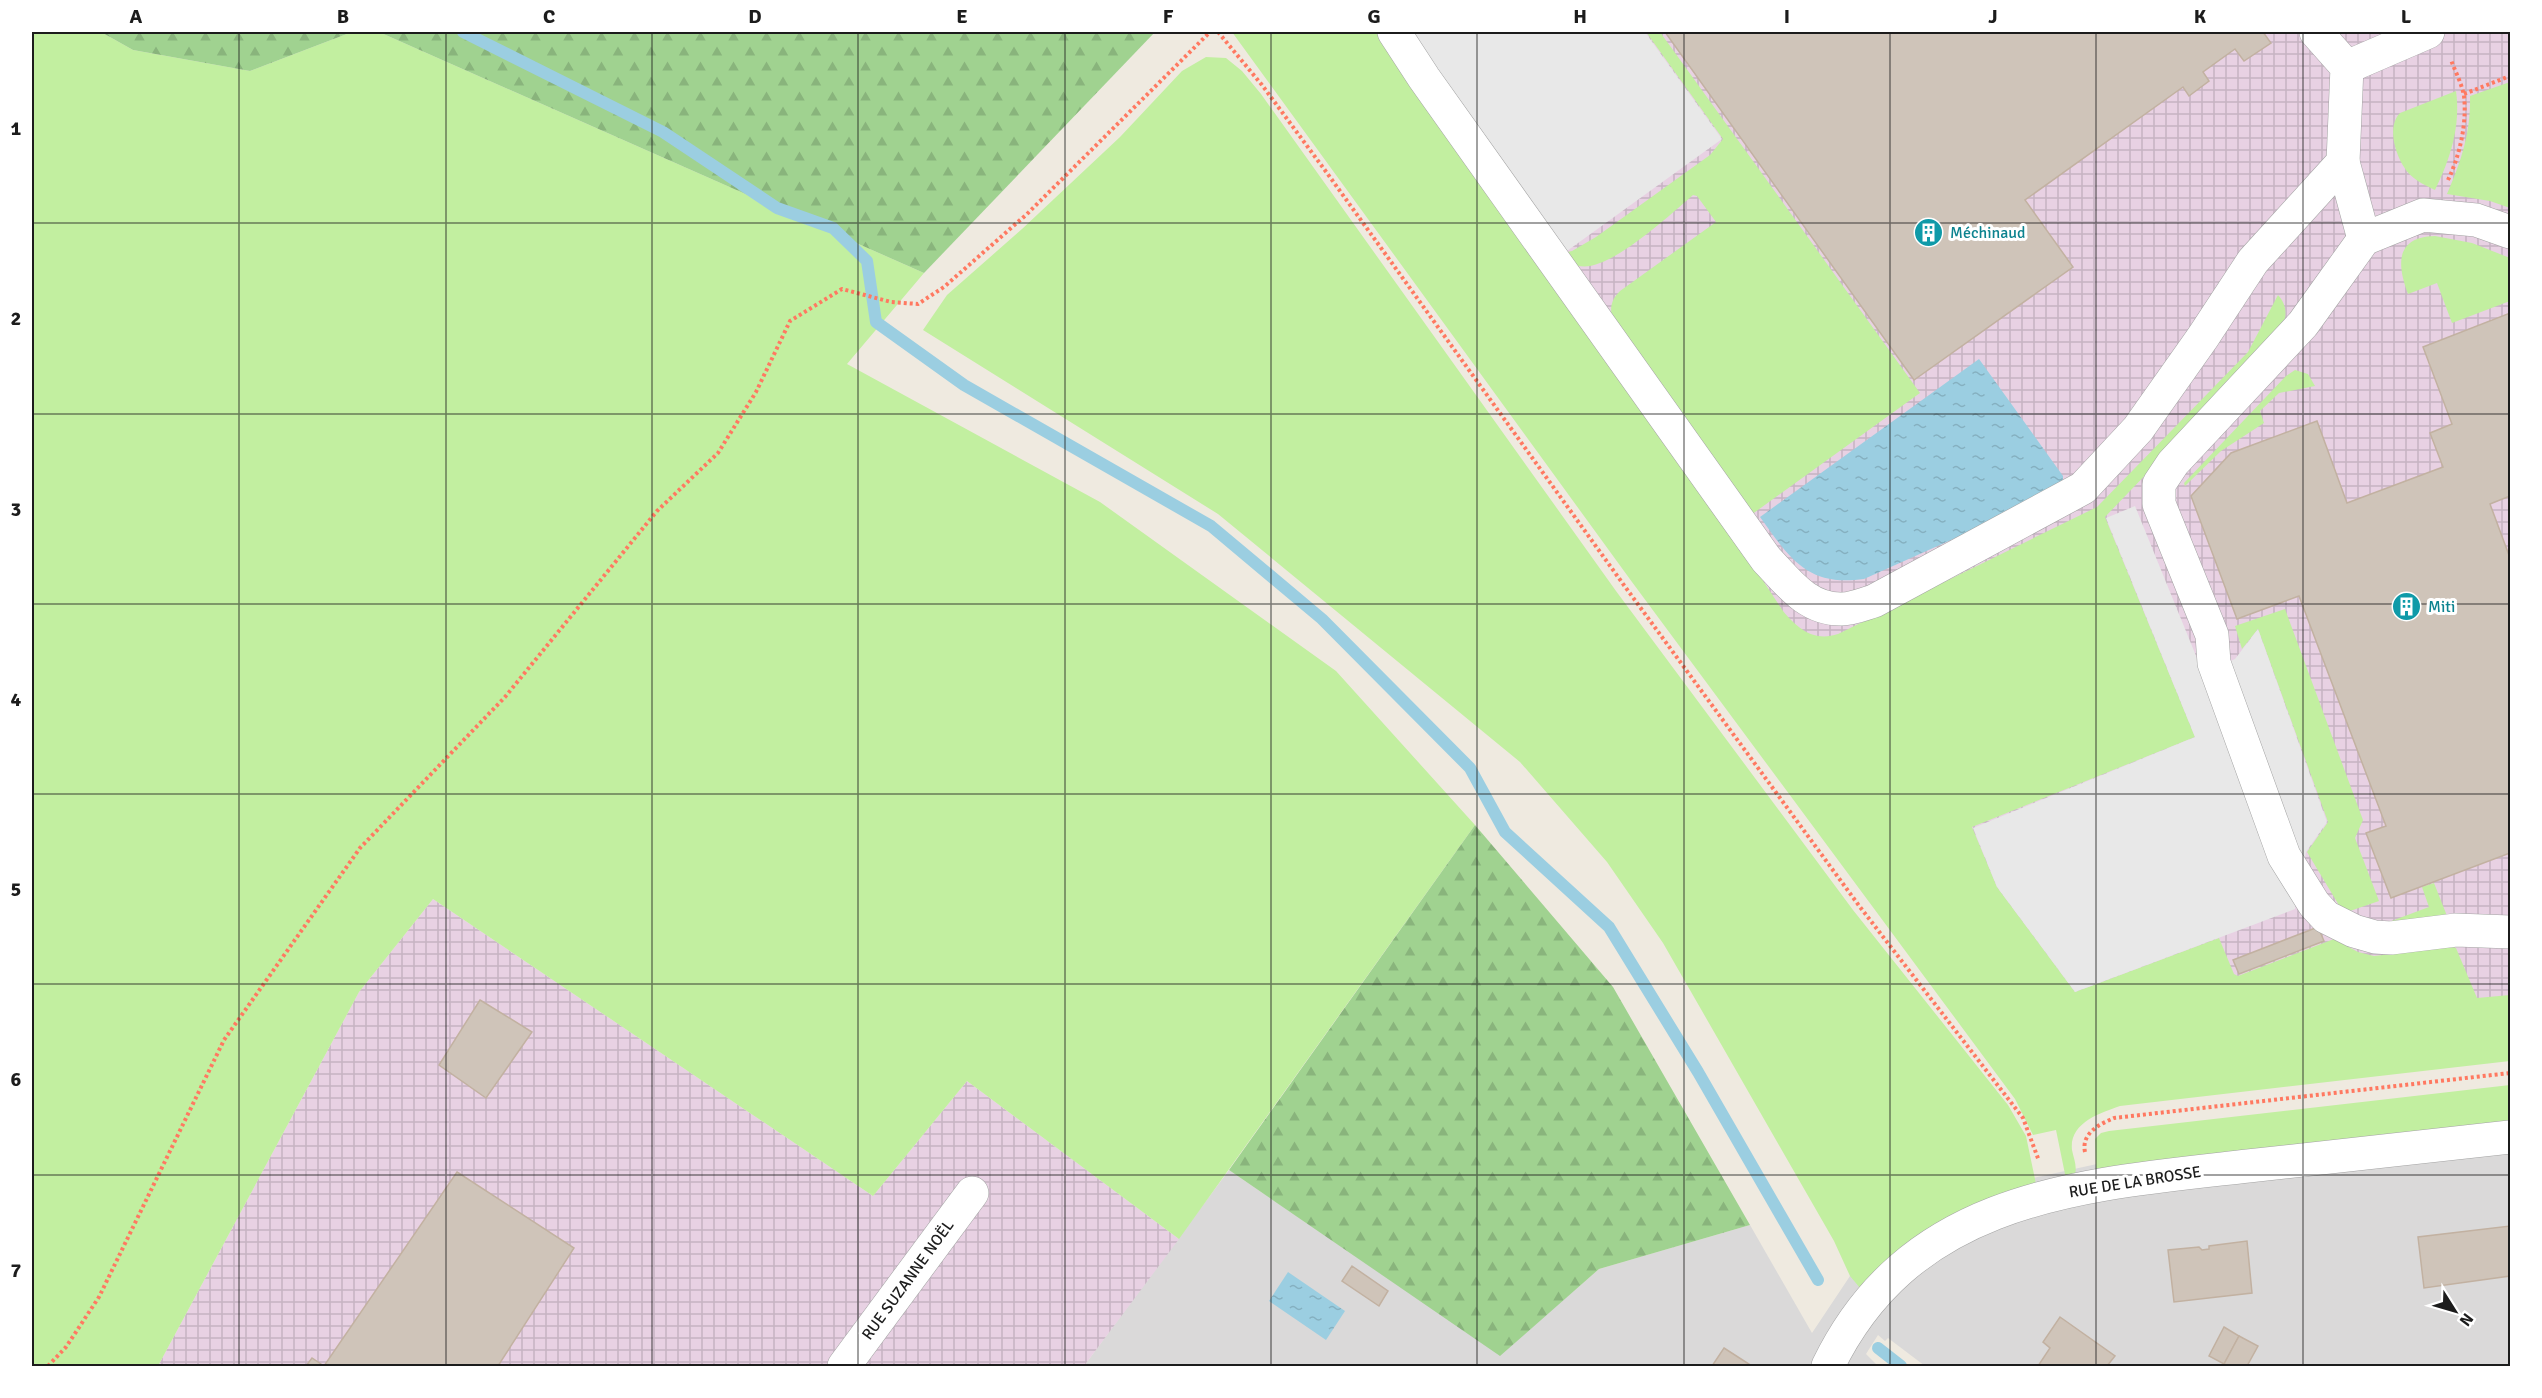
<svg xmlns="http://www.w3.org/2000/svg" width="2542" height="1398" font-family="Signika,sans-serif">
<style>
.residential{fill:#dad9d9}
.industrial{fill:url(#industrial-grid)}
.grass{fill:#c2efa0}
.forest{fill:url(#forest-firs)}
.parking{fill:#e8e8e8}
.water{fill:url(#water-ripples)}
.lines{fill:none;stroke-linecap:round;stroke-linejoin:round}
.stream{stroke:#9bcee1;stroke-width:12}
.building{fill:#cfc4b9;stroke:#c2b1a1;stroke-width:1.5}
.minor-casing{stroke:#a3a3a3;stroke-width:34}
.path{stroke:#ff7961;stroke-width:4;stroke-dasharray:3 3;stroke-linecap:butt}
.minor{stroke:#fff;stroke-width:33}
.grid{fill:none;stroke:#1c1c1c;stroke-width:1.5;stroke-opacity:0.55}
.labels{text-anchor:middle;dominant-baseline:central;stroke-width:6;stroke-linejoin:round;paint-order:stroke}
.culture-label{font-size:16px;fill:#0d838f;stroke:#fff;text-anchor:start}
.street-label{font-size:16px;fill:#1c1c1c;stroke:#fff}
.neatline{fill:none;stroke:#1c1c1c;stroke-width:2}
.grid-label{font-size:20px;text-anchor:middle;font-weight:bold;fill:#1c1c1c}
</style>
<defs>
<pattern id="industrial-grid" width="8" height="8" patternUnits="userSpaceOnUse" patternTransform="scale(1.5)"><rect width="8" height="8" fill="#e8d1e3"/><path d="M0 4h8M4 0v8" fill="none" stroke="#c6b3c2"/></pattern>
<pattern id="forest-firs" width="22" height="20" patternUnits="userSpaceOnUse" patternTransform="scale(1.5)"><rect width="22" height="20" fill="#a0d290"/><path d="M5 1l3.5 6h-7zM16 11l3.5 6h-7z" fill="#89b47c"/></pattern>
<pattern id="water-ripples" width="26" height="14" patternUnits="userSpaceOnUse" patternTransform="scale(1.5)"><rect width="26" height="14" fill="#9bcee1"/><path d="M2 4q2-2 4 0t4 0M15 11q2-2 4 0t4 0" fill="none" stroke="#85b0c0"/></pattern>
</defs>
<rect width="100%" height="100%" fill="#efeae0"/>
<path class="residential" d="M2510,1117v249h-585l-37,-28 -3,3 -7,-6 -12,19 12,12h-794l145,-196 271,185 99,-86 151,-44 62,108 38,-57 50,-41 93,-48 113,-25z"/>
<g class="industrial">
<path d="M1346,32h1164v986l-412,42 -283,-399z"/>
<path d="M433,899l440,297 94,-115 212,158 -95,127h-926l201,-374z"/>
</g>
<g class="grass">
<path d="M32,32h69l32,18 117,21 102,-39h27l545,241 -77,91 253,138 236,169 139,154 -296,414 -212,-158 -94,115 -440,-297 -74,93 -201,374h-126z"/>
<path d="M1232,32h148l284,398 119,181c15,18 31,31 55,23l259,-127 151,-155 30,-57c13,15 7,28 -2,44l-171,178 90,220 -223,90 25,60 78,105 144,-54 15,36 4,2 96,-37 24,13 16,4 79,-9 3,1 21,50 33,-3v66l-390,45c-20,7 -51,17 -48,44 2,10 6,17 2,27l-8,2 -10,-49 -23,5 -18,-36 -383,-517z"/>
<path d="M1646,32h14l260,361 -169,122 -139,-196c-2,-12 -1,-19 8,-28l96,-69 -19,-26 -4,-1c-24,21 -72,65 -103,71 -6,1 -13,0 -18,-1l-9,-12 9,-2 24,-14 114,-82 13,-16z"/>
<path d="M1206,57l20,1 16,13 19,23 355,497 237,319 155,195 18,31 10,48 -176,104 -10,-12 -16,-35 -171,-298 -56,-81 -87,-100 -302,-248 -295,-184 24,-35 75,-66 98,-92 62,-66z"/>
<path d="M2510,82v126l-20,-7 -43,-7c14,-32 24,-62 23,-98z"/>
<path d="M2456,91c5,35 -6,69 -21,99 -11,-5 -25,-12 -31,-23 -9,-14 -17,-41 -4,-54z"/>
<path d="M2435,236l37,7 38,15v43l-58,22 -15,-40 -29,11c-11,-29 -13,-57 27,-58z"/>
<path d="M2295,370l13,4 7,12 -36,7 -19,18 4,12 -43,28 -36,35 -1,-3 102,-107z"/>
<path d="M2285,609l78,211 -8,18 24,63 -32,11 -7,-5 -33,-55 21,-30 -70,-193 -16,20 -7,-23z"/>
<path d="M2434,883l15,38 -63,2 43,-16 -7,-20z"/>
<path d="M2510,1085v37l-414,49 -1,-32 6,-6 8,-2z"/>
</g>
<g class="forest">
<path d="M101,32h251l-102,39 -117,-21z"/>
<path d="M379,32h776l-231,241z"/>
<path d="M1475,825l138,162 137,238 -151,44 -99,87 -271,-186z"/>
</g>
<g class="parking">
<path d="M1412,32h233l77,107 -155,112 -148,-204z"/>
<path d="M2135,506l68,167 32,-14 23,-30 69,193 -21,30 -11,57 -220,83 -78,-105 -24,-59 222,-91 -89,-219z"/>
</g>
<g class="water">
<path d="M1979,359l84,117v7l-25,18 -174,78c-56,8 -74,-20 -104,-62z"/>
<path d="M1288,1272l57,39 -19,29 -57,-39z"/>
</g>
<g class="lines">
<g class="stream">
<path d="M463,32l200,100 114,76 56,20 34,33 9,61 88,63 247,141 111,93 148,149 35,64 104,95 89,145 120,208"/>
<path d="M1878,1348l23,18"/>
</g>
</g>
<g class="building">
<path d="M1665,32h598l8,11 -27,18 -9,-12 -32,23 6,9 -20,15 -6,-9 -158,113 48,67 -159,113z"/>
<path d="M2510,313v183l-20,8 20,54v295l-119,45 -25,-65 20,-7 -87,-230 -62,23 -46,-123 40,-43 86,-32 30,82 96,-36 -13,-34 22,-9 -29,-77z"/>
<path d="M2318,927l6,14 -85,33 -6,-14z"/>
<path d="M480,1000l52,32 -46,66 -47,-33z"/>
<path d="M457,1172l117,76 -76,118h-192l6,-8 12,8z"/>
<path d="M2510,1226v50l-86,12 -6,-51z"/>
<path d="M2247,1241l5,52 -78,9 -6,-52 31,-3 3,3 7,-1v-3z"/>
<path d="M1352,1266l36,25 -9,15 -37,-25z"/>
<path d="M2060,1317l55,39 -8,10h-69l12,-18 -7,-6z"/>
<path d="M2224,1327l15,9 -15,28 -15,-8z"/>
<path d="M2239,1336l19,10 -11,20h-18l-5,-2z"/>
<path d="M1724,1348l28,18h-40z"/>
</g>
<g class="lines">
<defs>
<g id="minor">
<path d="M1394,32l30,46 342,481c22,23 41,51 76,50 10,0 22,-5 32,-8l209,-113 55,-59 65,-92 50,-76 90,-99 4,-95 -31,-35"/>
<path d="M2347,67l81,-35"/>
<path d="M2343,162l21,77"/>
<path d="M2510,232l-34,-12 -53,-5 -59,24 -61,85 -130,139 -14,21v20l53,131 2,28 70,193 30,48 12,13 28,14 21,6 16,1 65,-8 54,2"/>
<path d="M844,1366l128,-173"/>
<path d="M1828,1366c83,-171 252,-181 420,-200 88,-9 175,-19 262,-29"/>
</g>
</defs>
<use href="#minor" class="minor-casing"/>
<g class="path">
<path d="M1218,32l44,53 65,88 299,415 234,319 163,211 16,43"/>
<path d="M2464,94l46,-18"/>
<path d="M2448,180c12,-25 19,-57 16,-84 -2,-12 -9,-25 -13,-36"/>
<path d="M2085,1152c-4,-19 15,-28 29,-34l396,-45"/>
<path d="M48,1366l18,-19 33,-50 125,-257 136,-192 145,-151 152,-186 61,-58 38,-61 34,-71 52,-32 49,13 27,2 26,-17 83,-73 183,-182"/>
</g>
<use href="#minor" class="minor"/>
</g>
<path class="grid" d="M239,32v1334M446,32v1334M652,32v1334M858,32v1334M1065,32v1334M1271,32v1334M1477,32v1334M1684,32v1334M1890,32v1334M2096,32v1334M2303,32v1334M32,223h2478M32,414h2478M32,604h2478M32,794h2478M32,984h2478M32,1175h2478"/>
<defs>
<symbol id="building-disc" viewBox="-11 -11 22 22"><circle r="9.5" fill="#0f9aa8" stroke="#fff"/><path d="M-4-6H4V6H1V3H-1V6H-4ZM-2.5-4.3h1.7v1.8h-1.7ZM.8-4.3h1.7v1.8H.8ZM-2.5-1h1.7V.8h-1.7ZM.8-1h1.7V.8H.8Z" fill="#fff"/></symbol>
</defs>
<g fill-rule="evenodd">
<use href="#building-disc" x="1912" y="216" width="33" height="33"/>
<use href="#building-disc" x="2390" y="590" width="33" height="33"/>
</g>
<g class="labels">
<g class="culture-label">
<text x="1950" y="233">Méchinaud</text>
<text x="2428" y="607">Miti</text>
</g>
<g class="street-label">
<text transform="translate(2135 1182) rotate(-9)">RUE DE LA BROSSE</text>
<text transform="translate(908 1280) rotate(-54)">RUE SUZANNE NOËL</text>
</g>
</g>
<rect width="2542" height="1398" fill="none" stroke="#ffffff" stroke-width="66"/>
<g transform="translate(2455 1311) rotate(127)" stroke="#ffffff" stroke-width="4.5" paint-order="stroke">
<path d="M0-4.5L10 22L0 15L-10 22Z" fill="#1c1c1c"/>
<text y="-9" font-size="16" font-weight="bold" text-anchor="middle" fill="#1c1c1c">N</text>
</g>
<rect x="33" y="33" width="2476" height="1332" class="neatline"/>
<g class="grid-label">
<text x="136" y="23">A</text>
<text x="343" y="23">B</text>
<text x="549" y="23">C</text>
<text x="755" y="23">D</text>
<text x="962" y="23">E</text>
<text x="1168" y="23">F</text>
<text x="1374" y="23">G</text>
<text x="1580" y="23">H</text>
<text x="1787" y="23">I</text>
<text x="1993" y="23">J</text>
<text x="2200" y="23">K</text>
<text x="2406" y="23">L</text>
<text x="16" y="135">1</text>
<text x="16" y="325">2</text>
<text x="16" y="516">3</text>
<text x="16" y="706">4</text>
<text x="16" y="896">5</text>
<text x="16" y="1086">6</text>
<text x="16" y="1277">7</text>
</g>
</svg>
